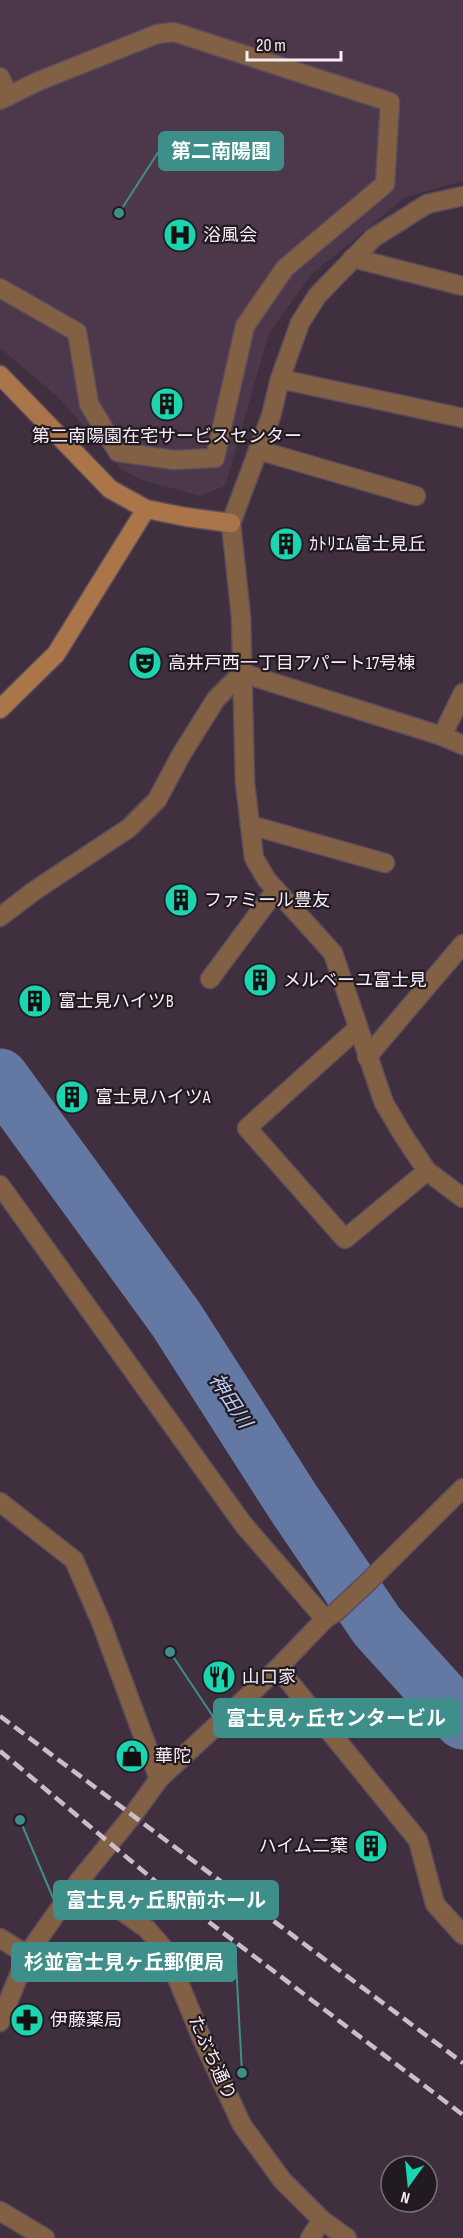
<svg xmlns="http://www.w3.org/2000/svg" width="463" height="2238" font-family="'Sofia Sans Condensed','Noto Sans JP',sans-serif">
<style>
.built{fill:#4c374b}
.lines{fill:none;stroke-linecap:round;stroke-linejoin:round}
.river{stroke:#6378a3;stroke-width:57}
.lane-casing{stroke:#5d4d5c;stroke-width:21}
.street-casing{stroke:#5d4d5c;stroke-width:21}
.secondary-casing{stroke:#5d4d5c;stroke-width:21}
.lane{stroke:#816044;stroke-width:18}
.street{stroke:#816044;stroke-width:18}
.secondary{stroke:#aa7649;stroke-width:18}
.rail{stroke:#cbbeca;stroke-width:4.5;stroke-dasharray:12 6;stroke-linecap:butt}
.labels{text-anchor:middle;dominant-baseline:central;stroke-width:4.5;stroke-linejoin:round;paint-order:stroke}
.poi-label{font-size:18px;fill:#f8edf7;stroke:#221a21;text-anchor:start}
.street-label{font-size:18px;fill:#f8edf7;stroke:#221a21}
.water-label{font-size:20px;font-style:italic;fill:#b8ccf5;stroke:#221a21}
.leader{fill:none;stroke:#3e8e89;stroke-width:2}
.callout-dot{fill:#3e8e89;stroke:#221a21;stroke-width:2}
.callout{fill:#3e8e89;stroke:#3e8e89;stroke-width:2}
.callout-label{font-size:20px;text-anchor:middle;font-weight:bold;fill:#fff}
</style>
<rect width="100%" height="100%" fill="#402f3f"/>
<path class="built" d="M0,0h463v181l-57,16 -94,77 -43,59 -44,153 -25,10 -58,-16 -20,-10 -64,-73 -58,-49z"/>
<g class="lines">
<path class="river" d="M0,1077l176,242 117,183 84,124 86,95"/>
<defs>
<g id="lane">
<path d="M0,77l9,19"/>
<path d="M0,100l39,-19 118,-47 17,-2 216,70 -5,82 -100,84 -40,58 -30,132 -41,2 -56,-8 -29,-48 -12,-72 -77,-44"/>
<path d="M353,258l110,28"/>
<path d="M280,379l183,39"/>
<path d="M258,450l158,46"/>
<path d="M250,825l135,38"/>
<path d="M358,1028l-111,100 98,111 82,-68"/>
</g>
<g id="street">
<path d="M463,196l-36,8 -54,34 -56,58 -17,27 -20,56 -9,37 -40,107 10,94 4,166 9,75 13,22 66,73 51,150 19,32 24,36 36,27"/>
<path d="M242,673l200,63 21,9"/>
<path d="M442,736l21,-43"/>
<path d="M0,917l34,-26 95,-63 28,-28 24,-45 35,-56 26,-26"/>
<path d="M210,979l66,-89"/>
<path d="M367,1057l96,-113"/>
<path d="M0,1185l243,339 82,95"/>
<path d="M0,1502l74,58 27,62 58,157"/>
<path d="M278,1668l140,172 17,64 28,31"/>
<path d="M79,1881l68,48 19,22 36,88 40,86 40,55 40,40 25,18"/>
<path d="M0,1938l27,17"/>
<path d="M0,2022l27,-67 52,-74 54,-66 26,-36 119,-111 47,-49 11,-7 30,-28 97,-96"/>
<path d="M0,2211l45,27"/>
<path d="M310,2238l12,-18"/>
</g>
<g id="secondary">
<path d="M0,375l110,114 36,20 40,8 45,6"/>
<path d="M0,709l56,-55 90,-145"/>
</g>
</defs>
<use href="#lane" class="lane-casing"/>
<use href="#street" class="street-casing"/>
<use href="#secondary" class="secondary-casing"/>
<use href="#lane" class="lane"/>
<use href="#street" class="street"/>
<use href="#secondary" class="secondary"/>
<g class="rail">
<path d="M0,1716l463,347"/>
<path d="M0,1751l155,130 308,234"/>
</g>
</g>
<defs>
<symbol id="hospital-disc" viewBox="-11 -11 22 22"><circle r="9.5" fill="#1bd5b1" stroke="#221a21"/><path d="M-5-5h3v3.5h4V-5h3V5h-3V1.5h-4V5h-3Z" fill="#111"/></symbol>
<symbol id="building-disc" viewBox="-11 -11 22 22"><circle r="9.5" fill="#1bd5b1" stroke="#221a21"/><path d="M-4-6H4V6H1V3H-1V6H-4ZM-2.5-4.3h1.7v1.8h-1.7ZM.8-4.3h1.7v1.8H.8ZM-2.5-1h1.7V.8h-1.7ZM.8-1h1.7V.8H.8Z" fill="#111"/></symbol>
<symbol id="theatre-disc" viewBox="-11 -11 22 22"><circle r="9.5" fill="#1bd5b1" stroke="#221a21"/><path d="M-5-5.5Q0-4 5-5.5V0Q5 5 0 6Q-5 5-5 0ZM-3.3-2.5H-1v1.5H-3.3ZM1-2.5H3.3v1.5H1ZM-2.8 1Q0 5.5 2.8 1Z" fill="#111"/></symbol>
<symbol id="restaurant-disc" viewBox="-11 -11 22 22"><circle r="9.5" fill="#1bd5b1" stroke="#221a21"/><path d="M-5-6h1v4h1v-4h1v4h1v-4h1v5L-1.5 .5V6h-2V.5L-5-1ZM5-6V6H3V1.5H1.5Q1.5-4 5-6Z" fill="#111"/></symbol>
<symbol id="shop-disc" viewBox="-11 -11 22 22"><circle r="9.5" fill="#1bd5b1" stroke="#221a21"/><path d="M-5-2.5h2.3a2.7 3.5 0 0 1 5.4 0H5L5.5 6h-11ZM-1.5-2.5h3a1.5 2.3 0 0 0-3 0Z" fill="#111"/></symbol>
<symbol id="pharmacy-disc" viewBox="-11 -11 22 22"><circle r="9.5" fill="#1bd5b1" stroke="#221a21"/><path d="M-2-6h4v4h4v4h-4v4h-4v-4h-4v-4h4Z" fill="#111"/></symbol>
</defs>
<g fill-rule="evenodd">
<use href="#hospital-disc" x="161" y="216" width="38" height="38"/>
<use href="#building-disc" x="148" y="385" width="38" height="38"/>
<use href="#building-disc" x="267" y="525" width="38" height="38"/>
<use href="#theatre-disc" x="126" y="644" width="38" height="38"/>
<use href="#building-disc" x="162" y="881" width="38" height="38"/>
<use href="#building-disc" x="241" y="961" width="38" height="38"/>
<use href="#building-disc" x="16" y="982" width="38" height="38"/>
<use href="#building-disc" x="53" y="1078" width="38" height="38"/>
<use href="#restaurant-disc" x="200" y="1658" width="38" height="38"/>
<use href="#shop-disc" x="113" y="1737" width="38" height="38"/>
<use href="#building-disc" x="352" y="1827" width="38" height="38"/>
<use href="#pharmacy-disc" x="8" y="2001" width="38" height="38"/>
</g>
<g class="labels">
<g class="poi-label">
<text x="203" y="235">浴風会</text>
<text x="167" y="436" text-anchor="middle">第二南陽園在宅サービスセンター</text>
<text x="309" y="544">ｶﾄﾘｴﾑ富士見丘</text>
<text x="168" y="663">高井戸西一丁目アパート17号棟</text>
<text x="204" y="900">ファミール豊友</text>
<text x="283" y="980">メルベーユ富士見</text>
<text x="58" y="1001">富士見ハイツB</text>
<text x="95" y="1097">富士見ハイツA</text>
<text x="242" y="1677">山口家</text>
<text x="155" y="1756">華陀</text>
<text x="348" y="1846" text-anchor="end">ハイム二葉</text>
<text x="50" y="2020">伊藤薬局</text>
</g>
<g class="street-label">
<text transform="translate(212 2058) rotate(66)">たぶち通り</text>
</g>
<g class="water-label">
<text transform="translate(230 1401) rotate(57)">神田川</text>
</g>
</g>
<path class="leader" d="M119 213L159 151M170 1652L214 1718M20 1820L54 1900M242 2073L236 1962"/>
<g class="callout-dot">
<circle cx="119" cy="213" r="6"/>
<circle cx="170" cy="1652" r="6"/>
<circle cx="20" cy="1820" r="6"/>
<circle cx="242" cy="2073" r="6"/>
</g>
<g class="callout">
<rect x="159" y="132" width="124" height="38" rx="6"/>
<rect x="214" y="1699" width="244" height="38" rx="6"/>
<rect x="54" y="1881" width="224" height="38" rx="6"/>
<rect x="12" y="1943" width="224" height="38" rx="6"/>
</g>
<g class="callout-label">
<text x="221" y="158">第二南陽園</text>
<text x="336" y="1725">富士見ヶ丘センタービル</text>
<text x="166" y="1907">富士見ヶ丘駅前ホール</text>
<text x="124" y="1969">杉並富士見ヶ丘郵便局</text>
</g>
<g transform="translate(409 2184) rotate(195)"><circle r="28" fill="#221a21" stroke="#786e77" stroke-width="1.5"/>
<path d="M0-4.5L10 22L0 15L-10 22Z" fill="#1bd5b1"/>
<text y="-9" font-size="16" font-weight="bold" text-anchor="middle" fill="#f8edf7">N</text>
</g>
<path d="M247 51v9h94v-9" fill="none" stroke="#f8edf7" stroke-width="3"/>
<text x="256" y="51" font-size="18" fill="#f8edf7" stroke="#221a21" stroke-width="4.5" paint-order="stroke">20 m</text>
</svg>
